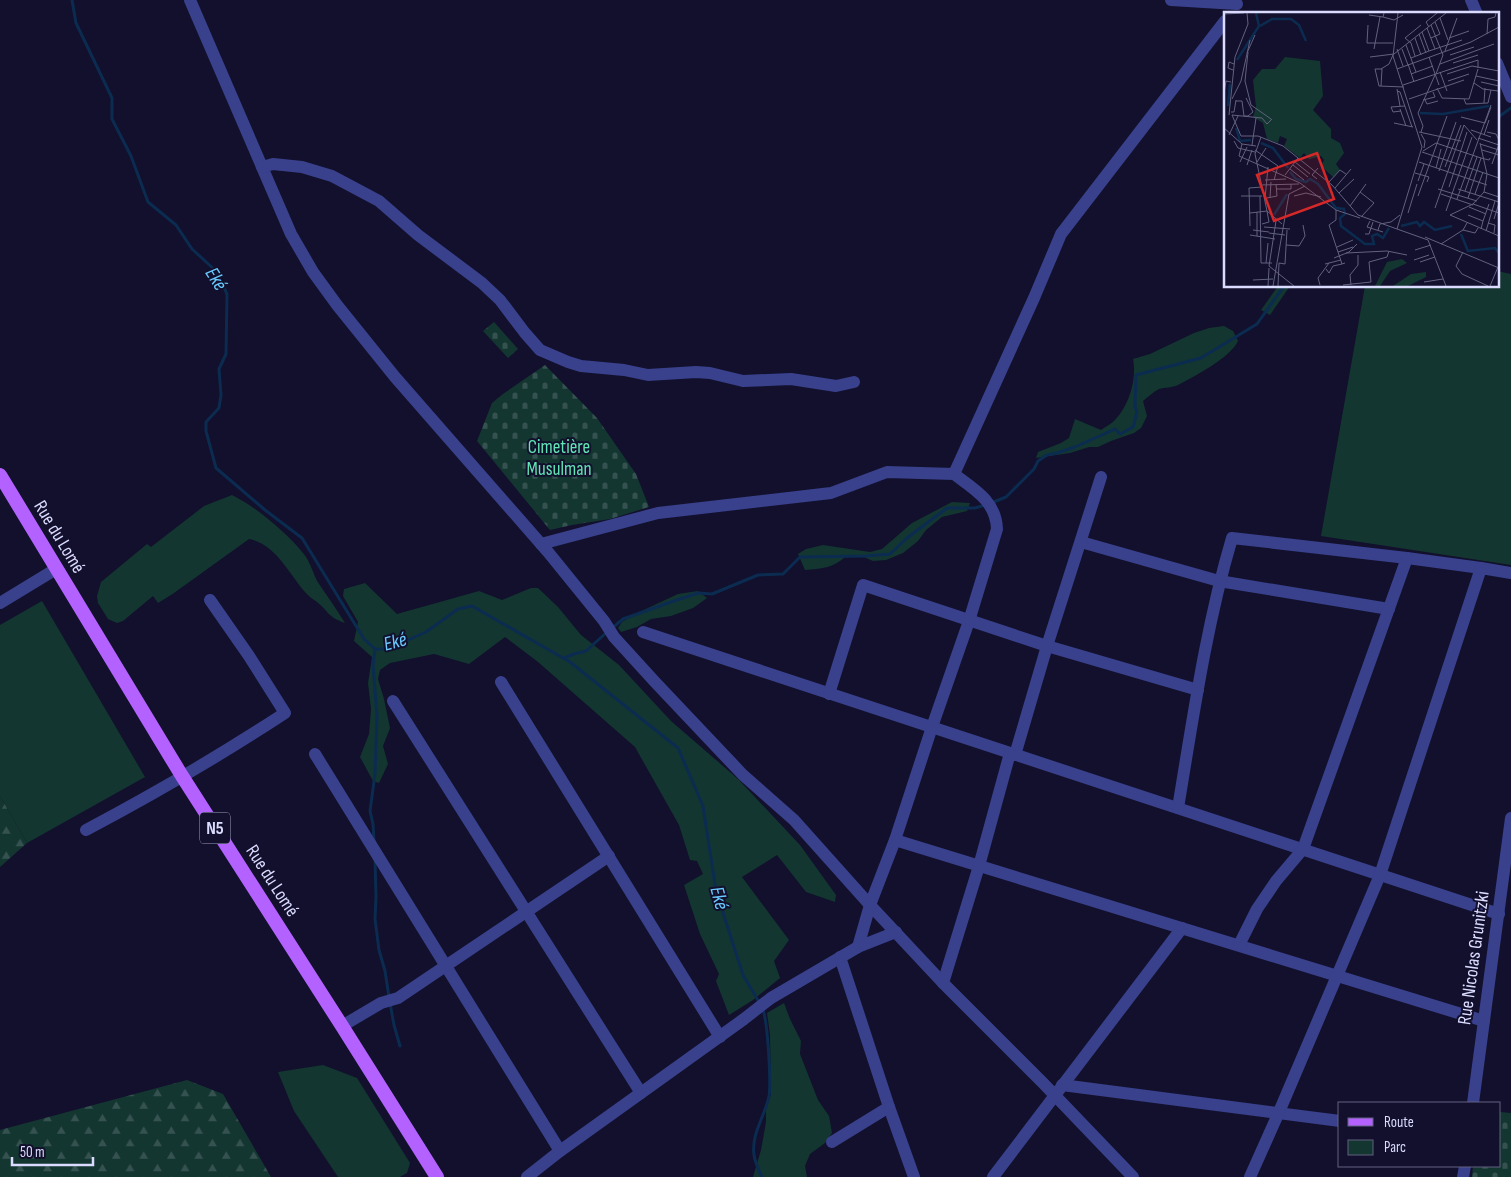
<svg xmlns="http://www.w3.org/2000/svg" width="1511" height="1177" font-family="'Sofia Sans Condensed',sans-serif">
<style>
.green{fill:#133631}
.forest{fill:url(#forest-firs)}
.cemetery{fill:url(#cemetery-stones)}
.lines{fill:none;stroke-linecap:round;stroke-linejoin:round}
.stream{stroke:#0b2c50;stroke-width:3}
.minor{stroke:#39408c;stroke-width:12}
.primary{stroke:#b362ff;stroke-width:14}
.labels{text-anchor:middle;dominant-baseline:central;stroke-width:4;stroke-linejoin:round;paint-order:stroke}
.shield{fill:#12102c;stroke:#9f9ec0;stroke-width:1}
.shield-label{font-size:18px;font-weight:bold;fill:#dbdbff}
.park-label{font-size:19px;fill:#61e5b5;stroke:#12102c}
.street-label{font-size:19px;fill:#dbdbff;stroke:#12102c}
.water-label{font-size:20px;font-style:italic;fill:#69caff;stroke:#12102c}
.inset-river{fill:none;stroke:#0b2c50;stroke-width:2.5}
.inset-road{fill:none;stroke:#626180;stroke-width:1}
.view{fill:#d62828;fill-opacity:0.15;stroke:#d62828;stroke-width:2.5}
.inset-edge{fill:none;stroke:#dbdbff;stroke-width:2.5}
</style>
<defs>
<pattern id="forest-firs" width="22" height="20" patternUnits="userSpaceOnUse" patternTransform="scale(1.25)"><rect width="22" height="20" fill="#133631"/><path d="M5 1l3.5 6h-7zM16 11l3.5 6h-7z" fill="#355250"/></pattern>
<pattern id="cemetery-stones" width="16" height="16" patternUnits="userSpaceOnUse" patternTransform="scale(1.25)"><rect width="16" height="16" fill="#133631"/><path d="M2 7V4a2 2 0 0 1 4 0v3zM10 15v-3a2 2 0 0 1 4 0v3z" fill="#355250"/></pattern>
</defs>
<rect width="100%" height="100%" fill="#12102c"/>
<g class="green">
<path d="M1497,271l14,3v291l-190,-29 44,-250h132z"/>
<path d="M1278,286h12l-20,29 -9,-5z"/>
<path d="M1224,326l9,5 5,10c-8,17 -43,35 -60,44 -6,3 -13,2 -19,4 -6,3 -11,8 -16,12l4,15 -6,12 -7,5 -23,8 -13,6h-9l-19,6 -34,5 2,-6 23,-9 8,-5 6,-19 26,11c4,-3 10,-6 13,-9 15,-15 23,-41 19,-62l17,-5 44,-21 15,-5z"/>
<path d="M232,495c23,11 55,38 71,58 8,9 10,22 16,31 9,13 18,26 26,39 -17,-6 -15,-10 -28,-21 -4,-3 -9,-6 -12,-10 -16,-18 -29,-48 -56,-53l-75,54 -16,10 -5,-7 -30,25 -6,2 -9,-4 -10,-16 -1,-7 4,-14 46,-38 4,3 53,-41z"/>
<path d="M952,502l18,1 -3,8 -25,6 -16,13 -8,11 -15,12 -17,7 -13,1 -9,-4h-19c-12,11 -24,12 -40,13l-7,-16 8,-5 17,-4 47,7 12,-3 30,-26z"/>
<path d="M365,583l32,31 82,-23 23,9 29,-12h7l20,19 23,28 38,30 52,56 67,58 62,66 36,50 -1,7 -29,-10 -29,-37 -35,22 47,63 -15,21 6,17 -27,22 -24,15 -13,-34 3,-7 -19,-40 -16,-49 19,-11 -6,-13 -7,-1 -11,-35 -44,-78 -97,-85 -33,-25 -36,27 -35,-10 -44,9 -10,7 -2,9 6,20 6,29 -7,18 5,18 -9,19 -6,-2 -13,-24 9,-23 2,-25 -3,-26 4,-26 -18,-16 4,-19 -15,-26 1,-7z"/>
<path d="M698,591l9,7 -14,10 -22,8 -20,3 -14,8 -16,5 -3,-4 4,-6 13,-8 43,-20z"/>
<path d="M42,601l103,176 -118,66 -27,-47v-171z"/>
<path d="M784,1003l6,16 11,22 -1,13 18,46 11,16 3,17 -7,10 -15,11 -5,12 2,11h-54l8,-27 5,-28v-12l5,-15 -1,-60 -3,-22z"/>
<path d="M323,1065l34,13 53,85 -3,10 -7,4h-62l-44,-66 -16,-39z"/>
</g>
<g class="forest">
<path d="M0,796l27,47 -27,24z"/>
<path d="M187,1080l36,14 48,83h-271v-47z"/>
</g>
<g class="cemetery">
<path d="M494,322l24,27 -10,9 -25,-27z"/>
<path d="M545,365l52,53 39,56 13,33 -39,12 -38,6 -22,5 -73,-89 15,-38 11,-9z"/>
<path d="M1500,1112l11,1v64h-39l1,-11h27z"/>
</g>
<g class="lines">
<g class="stream">
<path d="M72,0l4,23 36,75v21l19,37 17,46 28,23 16,24 24,22 11,23 -1,60 -7,15 2,26 -2,13 -13,14v9l10,37 49,42 37,28 62,101 11,10h13l38,-17 32,-23 14,-3 98,56 108,86 25,58 13,85 27,84 16,27"/>
<path d="M1497,118l14,-10"/>
<path d="M991,503l15,-6 28,-28 4,-8 9,-6 10,-2 18,-6 40,-18 5,5 13,-7 4,-15 -2,-5 1,-32 65,-17 56,-34 27,-38"/>
<path d="M611,629l12,-10 48,-17 27,-9 14,1 46,-19 25,-1 17,-17 66,-1 24,-2 17,-16 40,-30h28l10,-3"/>
<path d="M564,658l10,-4 12,-3 20,-18"/>
<path d="M374,841l-1,-17 -3,-13 5,-37 2,-58 -4,-51 2,-16"/>
<path d="M375,859l1,38 -1,22 4,31 6,21 4,26"/>
<path d="M390,1003l4,22 6,21"/>
<path d="M762,1008c6,10 9,75 7,88 -4,20 -18,38 -15,59 1,7 5,16 8,22"/>
</g>
<g class="minor">
<path d="M190,0l101,234 22,38 24,33 58,72 153,175 56,69 10,16 41,45 88,93 51,45 76,85 73,78 100,100 90,94"/>
<path d="M1171,0l66,4"/>
<path d="M1471,0l6,14"/>
<path d="M1497,63l14,34"/>
<path d="M262,167l11,-3 29,3 30,9 47,25 39,34 64,48 18,17 25,33 15,17 28,12 13,4 43,4 24,5 48,-3 14,1 33,8 48,-2 45,7 18,-4"/>
<path d="M1081,542l138,39 170,28"/>
<path d="M541,544l117,-31 173,-20 56,-21 67,2 80,-176 27,-64 164,-213"/>
<path d="M0,603l56,-34"/>
<path d="M643,632l856,282"/>
<path d="M501,682l219,355"/>
<path d="M829,694l34,-109 184,61 151,44"/>
<path d="M393,701l248,392"/>
<path d="M315,754l245,397"/>
<path d="M1015,755l32,-109 54,-169"/>
<path d="M1178,808c15,-90 28,-182 54,-270l175,20 74,10"/>
<path d="M86,830c68,-36 135,-75 199,-117l-36,-57 -39,-56"/>
<path d="M895,840l589,181"/>
<path d="M1239,945l18,-36 19,-28 27,-32 104,-291"/>
<path d="M858,947l12,-42 25,-65 37,-113 37,-106 28,-92c-1,-28 -23,-40 -43,-55"/>
<path d="M840,957l49,150 25,70"/>
<path d="M943,983l36,-117 31,-113"/>
<path d="M342,1026l39,-23 17,-5 211,-142"/>
<path d="M1062,1085l278,36"/>
<path d="M1473,1103l38,-285"/>
<path d="M832,1142l57,-35"/>
<path d="M527,1177l33,-26 184,-132 27,-21 87,-51 38,-15"/>
<path d="M993,1177l189,-249"/>
<path d="M1250,1177l29,-65 101,-237 101,-307 30,5"/>
<path d="M1463,1177l2,-11"/>
</g>
<path class="primary" d="M0,475l182,301 160,250 95,151"/>
</g>
<g class="labels">
<rect class="shield" x="200" y="812.5" width="30" height="31" rx="4"/>
<g class="shield-label">
<text x="215" y="828">N5</text>
</g>
<g class="park-label">
<text x="559" y="447">Cimetière<tspan x="559" dy="22">Musulman</tspan></text>
</g>
<g class="street-label">
<text transform="translate(59 537) rotate(59)">Rue du Lomé</text>
<text transform="translate(272 881) rotate(57)">Rue du Lomé</text>
<text transform="translate(1474 958) rotate(-82)">Rue Nicolas Grunitzki</text>
</g>
<g class="water-label">
<text transform="translate(216 279) rotate(58)">Eké</text>
<text transform="translate(395 642) rotate(-15)">Eké</text>
<text transform="translate(719 898) rotate(75)">Eké</text>
</g>
</g>
<g transform="translate(1224 12)">
<rect width="275" height="275" fill="#12102c"/>
<path d="M61,45l35,4 3,35 -10,14 18,19v9l9,5 4,10 -8,11 4,6 -7,7 -12,-11 3,-6 -3,-4 -12,3 -5,-6 -4,5 -16,-12 3,-7 -7,-3 -2,7 -11,-4 -4,-16 -10,-6 3,-10 -3,-27 9,-11h13z" fill="#133631"/>
<path d="M178,247l5,4 -17,8 -10,15h-5l12,-24zM202,260v5l-18,9h-15l18,-12z" fill="#133631"/>
<path class="inset-river" d="M36,14l12,-7h19l8,6 7,16M13,48l22,-34 -3,-13M4,94l2,-22M196,101l23,1 46,-8M12,116l4,13 11,-1M37,131l12,5 15,20M66,160l6,7 10,3 4,-3 8,5 18,24 8,1 1,5 -5,4 1,8 24,18h9l-2,-8 5,-2 6,4 6,-10M50,203l13,-21M177,214l16,-4 3,4 4,-4 11,8 17,-4M237,222l7,17 27,-3 4,5"/>
<path class="inset-road" d="M174,1l-5,43 29,91 -25,82 31,11 18,46M0,2l20,-1M145,3l14,2 1,-4M159,5l11,3 9,-5M216,6l8,22M144,13l-1,18h26M205,15l-3,-5 11,-9M203,16l8,21M195,22l7,19M263,22l1,-15 7,-2 1,-4M191,26l6,17M207,26l9,-4 -5,-12M225,26l20,-7M182,33l10,27M150,37l6,-32M173,37l6,17M178,37l6,16M205,39l33,-11M221,39l12,-33M24,40l-3,29 6,24 20,14M23,41l8,-18M226,43l24,-8M191,44l-4,-13 -6,-5 16,-13M146,45l24,-3 52,-41M205,45l10,28M187,46l18,-7 -7,-19M229,51l25,-8M184,52l6,18M216,52l54,-20M157,57l8,-5 4,-9M173,57l74,-27 28,-15M9,58l-5,-2 1,-6 5,2M216,60l7,19M187,62l22,-8M212,62l42,-14v8M223,62l25,-8 27,5M252,64l23,5M224,69l21,-7M257,70l18,4M250,71l9,6 15,2M179,73l33,-11 7,-19 -12,-30M157,74l1,-17h-7l4,17 25,1M213,76l5,10 27,1 9,-30M173,77l3,17M173,79l3,1 12,35M0,81l2,-12 5,1M8,87l9,-18 9,-41M185,87l55,-19M240,87l2,5 22,-1 3,-13M199,88l12,-3 -2,-5M201,88l2,4 11,-3M12,89h6l2,15h4l5,-4 -7,-14M260,91l1,-15M176,97l6,17M177,99l-8,1 -2,-5 14,-1M7,100h3l2,-12M5,103l6,-58 13,-33 -1,-11M8,103l30,3 5,6 5,-5M8,103l9,21h17l25,10 49,39 26,30 39,14M237,105l24,6 6,-16M170,111l19,4M0,116l18,16 14,2M247,118l20,7M195,120l42,9M197,120l2,-6 -5,-13 17,-38M263,120l9,2 3,6M197,122l4,7 -1,7M5,123l9,-19M260,123l5,-15M37,125l-6,17 12,57 15,13M254,126l21,7M10,129l4,7 17,4M256,131l7,31 -3,18 -11,12 -23,11 49,21M18,132l-3,12 61,27 36,27 24,8M256,132l19,6M28,133l4,-27M31,138l23,16 -4,14M258,138l17,5M199,139l13,-8 45,15 8,2 1,-2M198,140l77,26M16,150l7,-15M33,150l9,-14M71,150l15,12M195,150l68,23M268,152l7,-20M23,153l5,-15M69,153l15,12M221,155l16,-42M212,156l5,-19M66,157l14,11M215,159l17,-49M191,161l14,4 -2,5M61,163l13,-17M93,167l-5,-4 6,-7M41,168l21,-1M194,169l6,-17M105,170l11,-12 6,4M37,173l38,-1M225,175l18,-55M111,176l16,-19M52,177h15v-5M214,177l39,12M234,177l41,13M241,179l12,-34M136,180l14,11 -13,14M260,180l15,5M115,181l15,-14M217,182l32,11M251,182l8,-22M17,184h21M36,184l1,67h11M70,184l12,-3 15,4M194,184l29,-80M43,186l10,-2 -1,-12M46,186l1,-16M244,186l13,-40M41,187l3,-32M233,187l34,-94M249,192l26,9M126,194l16,-22M245,195l17,7M211,196l29,-83 13,15M112,198v10l-7,5 13,39 3,-1M222,199l26,-74M33,200v24M26,201l17,-2 2,11 -7,2M184,201l9,-29M244,203l15,6 -2,8M270,207l5,-16M52,209l-7,45 25,20M146,209l-3,6 16,5M259,209l6,-17M264,211l7,2 -1,8M26,214l-1,-38 13,-1M40,215l26,2M29,218l16,2M154,218l2,-6 11,-2 9,-7M239,218l12,3 3,-5M262,219l9,-30M45,221l16,2M141,222h4l4,-12M26,223l25,4M201,225l74,31M217,232l22,-14 4,-7M62,233l13,1 6,-10 -2,-11M113,235l16,-7M191,238l16,-5M114,240l15,-5M239,240l-7,14 6,8 26,12M122,241l41,-2 20,4M110,246l15,-6 8,-8M190,248l15,-5M196,250l15,-5M42,251l2,-20M101,252l16,-4M102,257l3,4 4,-7 9,-2M29,268l20,-1M200,270l19,-3M96,273l-2,-7 11,-15M119,273l28,-3 -2,-20 18,-5 2,-6M127,273l-1,-10 8,-10v-10M44,274l1,-18M49,274l16,-92 16,-8M54,274l1,-23 6,1 2,-34M266,274l8,-19"/>
<path class="view" d="M93,141l17,46 -60,22 -17,-46z"/>
<rect width="275" height="275" class="inset-edge"/>
</g>
<rect x="1338" y="1102" width="162" height="65" fill="#12102c" stroke="#626180"/>
<rect x="1348" y="1118" width="25" height="8" fill="#b362ff" stroke="#626180"/>
<text x="1384" y="1127" font-size="15" fill="#dbdbff">Route</text>
<rect x="1348" y="1140" width="25" height="15" fill="#133631" stroke="#626180"/>
<text x="1384" y="1152" font-size="15" fill="#dbdbff">Parc</text>
<path d="M12 1157v8h81v-8" fill="none" stroke="#dbdbff" stroke-width="2.5"/>
<text x="20" y="1157" font-size="15" fill="#dbdbff" stroke="#12102c" stroke-width="4" paint-order="stroke">50 m</text>
</svg>
